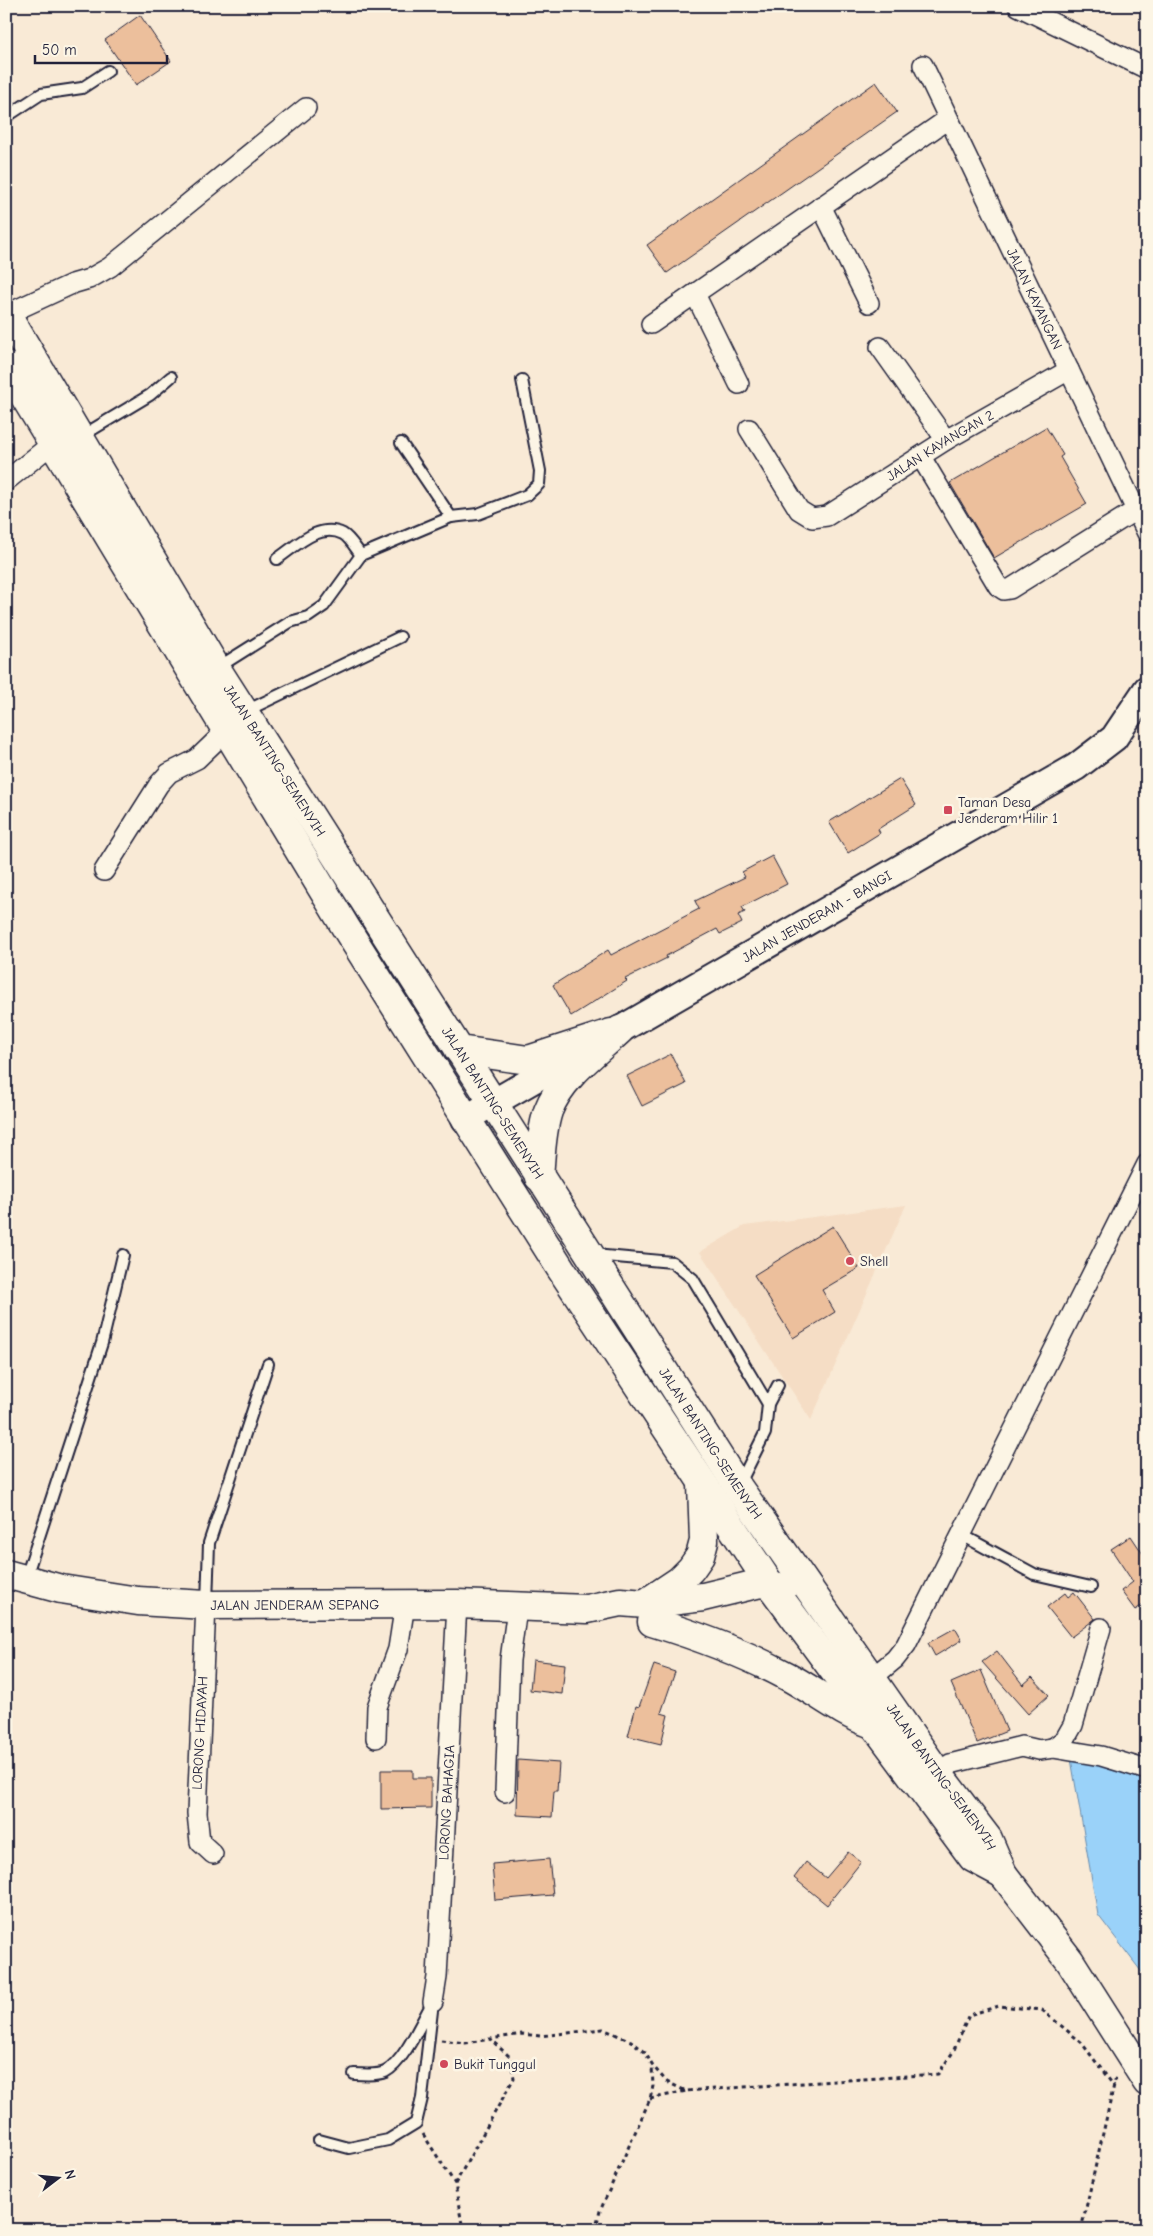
<svg xmlns="http://www.w3.org/2000/svg" width="1153" height="2236" font-family="'Comic Neue',sans-serif">
<style>
.built{fill:#f5ddc5}
.water{fill:#9ad2f9;stroke:#6a8cad}
.building{fill:#ecbf9c;stroke:#22223b}
.lines{fill:none;stroke-linecap:round;stroke-linejoin:round}
.lane-casing{stroke:#22223b;stroke-width:14}
.street-casing{stroke:#22223b;stroke-width:22}
.secondary-casing{stroke:#22223b;stroke-width:30}
.primary-casing{stroke:#22223b;stroke-width:31}
.path{stroke:#22223b;stroke-width:3;stroke-dasharray:4 4;stroke-linecap:butt}
.lane{stroke:#fcf5e5;stroke-width:10}
.street{stroke:#fcf5e5;stroke-width:19}
.secondary{stroke:#fcf5e5;stroke-width:26}
.primary{stroke:#fcf5e5;stroke-width:28}
.poi-dot{fill:#d1495b;stroke:#fcf5e5;stroke-width:2}
.labels{text-anchor:middle;dominant-baseline:central;stroke-width:5;stroke-linejoin:round;paint-order:stroke}
.street-label{font-size:14px;fill:#22223b;stroke:#fcf5e5}
.poi-label{font-size:14px;fill:#22223b;stroke:#fcf5e5;text-anchor:start}
</style>
<rect width="100%" height="100%" fill="#f9ead6"/>
<filter id="ink" filterUnits="userSpaceOnUse"><feTurbulence type="fractalNoise" baseFrequency=".02" numOctaves="2"/><feDisplacementMap in="SourceGraphic" scale="10" xChannelSelector="R" yChannelSelector="G"/><feConvolveMatrix kernelMatrix="1 2 1 2 8 2 1 2 1" color-interpolation-filters="sRGB"/></filter>
<g filter="url(#ink)">
<path class="built" d="M906,1205l-95,215 -111,-168 44,-26z"/>
<path class="water" d="M1071,1759l69,12 7,16v192l-49,-64z"/>
<g class="building">
<path d="M140,15l31,46 -35,24 -31,-45z"/>
<path d="M876,82l21,30 -230,161 -20,-28z"/>
<path d="M1046,427l17,28 -3,2 27,47 -93,54 -44,-75z"/>
<path d="M900,779l16,26 -38,24 2,4 -32,20 -19,-31z"/>
<path d="M772,856l15,28 -45,23 3,5 -7,3 4,8 -22,11 -3,-5 -51,27 1,2 -42,21 2,2 -56,35 -18,-31 55,-35 3,5 88,-46 -4,-8 50,-24 -3,-5z"/>
<path d="M671,1054l15,30 -44,22 -15,-30z"/>
<path d="M833,1226l26,42 -37,22 13,22 -42,26 -39,-63z"/>
<path d="M1131,1536l16,24v44l-1,-1 -11,7 -14,-19 12,-9 -22,-33z"/>
<path d="M1074,1592l21,27 -24,18 -24,-30 18,-14 3,4z"/>
<path d="M955,1628l7,12 -27,16 -7,-13z"/>
<path d="M997,1651l26,34 9,-8 17,18 -21,19 -46,-52z"/>
<path d="M533,1660l32,4 -3,30 -32,-4z"/>
<path d="M654,1665l21,7 -14,41 7,2 -7,29 -33,-8 8,-30 3,1z"/>
<path d="M981,1670l26,61 -30,12 -26,-60z"/>
<path d="M518,1760l41,3 -2,28h-3l-2,26 -35,-2z"/>
<path d="M381,1770h32v8h18v30l-50,1z"/>
<path d="M848,1852l13,10 -34,43 -33,-27 12,-16 20,16z"/>
<path d="M549,1859l4,36 -58,5 -3,-36z"/>
</g>
<g class="lines">
<defs>
<g id="lane">
<path d="M6,117l35,-23 41,-6 26,-17"/>
<path d="M80,437l70,-42 21,-18"/>
<path d="M401,443l50,74"/>
<path d="M277,559c19,-13 42,-37 66,-25 7,4 13,15 18,21"/>
<path d="M217,668l73,-46 18,-5 16,-11 37,-51 90,-38 27,-3 49,-19 12,-11 1,-13 -18,-91"/>
<path d="M246,711l154,-74"/>
<path d="M594,1255l78,7 21,17 75,125"/>
<path d="M739,1485l26,-52 3,-29 10,-19"/>
<path d="M962,1535l72,39 57,13"/>
<path d="M26,1577l76,-234 21,-88"/>
<path d="M207,1604l2,-61 59,-179"/>
<path d="M354,2074c10,0 22,2 31,-2 18,-9 35,-47 45,-65"/>
<path d="M319,2140l30,8 39,-8 28,-17 6,-25 11,-96"/>
</g>
<g id="street">
<path d="M1018,6l129,63"/>
<path id="s1" d="M923,65l224,468"/>
<path d="M821,206l48,97"/>
<path d="M695,294l44,90"/>
<path d="M7,314l65,-30 17,-5 21,-12 196,-159"/>
<path d="M651,324l297,-205"/>
<path d="M880,347l66,93"/>
<path id="s2" d="M749,429l50,81 13,8 15,-2 119,-76 123,-70"/>
<path d="M921,457l77,129 6,4 6,-1 126,-79"/>
<path d="M6,481l47,-38"/>
<path d="M104,871l55,-87 10,-11 28,-14 30,-29"/>
<path d="M206,1605l-9,208 3,29 13,12"/>
<path d="M872,1678l23,-19 11,-14 241,-481"/>
<path d="M376,1738l1,-31 21,-58 7,-45"/>
<path d="M1053,1748l12,-9 8,-14 28,-97"/>
<path d="M937,1772l13,-8 72,-18 17,4 14,-2 48,8 46,14"/>
<path d="M505,1792l5,-132 7,-52"/>
<path id="s3" d="M433,2002l4,-25 20,-373"/>
</g>
<g id="secondary">
<path id="s4" d="M465,1119l611,-352 38,-29 33,-49"/>
</g>
<g id="primary">
<path id="s5" d="M6,313l210,355 522,819 199,285 51,67 15,35 67,87 77,121"/>
<path d="M6,366l340,562 215,341 210,317 202,272 30,16"/>
<path d="M459,1050l69,10 83,-27"/>
<path d="M539,1177c2,-21 2,-45 9,-66 13,-34 46,-57 72,-81"/>
<path id="s6" d="M6,1574l55,15 77,12 68,4 251,-1 130,5 33,-7 26,2 57,-7 58,-14 22,5"/>
<path d="M649,1601l30,-20 12,-12 9,-13 4,-15 -2,-57"/>
<path d="M652,1622c46,14 92,31 135,54 28,15 53,36 83,47"/>
</g>
</defs>
<use href="#lane" class="lane-casing"/>
<use href="#street" class="street-casing"/>
<use href="#secondary" class="secondary-casing"/>
<use href="#primary" class="primary-casing"/>
<g class="path">
<path d="M441,2040l24,3 57,-9 18,2 63,-7 28,12 14,11 7,13 15,17 19,9 252,-17 15,-22 16,-37 30,-9 43,4 39,32 33,44"/>
<path d="M650,2099l36,-8"/>
<path d="M423,2134l32,50 8,46"/>
<path d="M455,2184l59,-106 -4,-21 -20,-18"/>
<path d="M595,2230l5,-19 50,-112 3,-13 -1,-20"/>
<path d="M1081,2230l35,-154"/>
</g>
<use href="#lane" class="lane"/>
<use href="#street" class="street"/>
<use href="#secondary" class="secondary"/>
<use href="#primary" class="primary"/>
</g>
</g>
<g class="poi-dot">
<rect x="943" y="805" width="10" height="10" rx="2.5"/>
<circle cx="850" cy="1261" r="5"/>
<circle cx="444" cy="2064" r="5"/>
</g>
<g class="labels">
<g class="street-label">
<text stroke="none"><textPath href="#s1" startOffset="259">JALAN KAYANGAN</textPath></text>
<text stroke="none"><textPath href="#s2" startOffset="259">JALAN KAYANGAN 2</textPath></text>
<text stroke="none"><textPath href="#s5" startOffset="522">JALAN BANTING-SEMENYIH</textPath></text>
<text stroke="none"><textPath href="#s4" startOffset="406">JALAN JENDERAM - BANGI</textPath></text>
<text stroke="none"><textPath href="#s5" startOffset="928">JALAN BANTING-SEMENYIH</textPath></text>
<text stroke="none"><textPath href="#s5" startOffset="1332">JALAN BANTING-SEMENYIH</textPath></text>
<text stroke="none"><textPath href="#s6" startOffset="292">JALAN JENDERAM SEPANG</textPath></text>
<text transform="translate(200 1733) rotate(-87)">LORONG HIDAYAH</text>
<text stroke="none"><textPath href="#s5" startOffset="1738">JALAN BANTING-SEMENYIH</textPath></text>
<text stroke="none"><textPath href="#s3" startOffset="200">LORONG BAHAGIA</textPath></text>
</g>
<g class="poi-label">
<text x="958" y="802">Taman Desa<tspan x="958" dy="16">Jenderam Hilir 1</tspan></text>
<text x="860" y="1261">Shell</text>
<text x="454" y="2064">Bukit Tunggul</text>
</g>
</g>
<rect width="1153" height="2236" fill="none" stroke="#fcf5e5" stroke-width="25"/>
<rect x="12" y="12" width="1128" height="2211" fill="none" stroke="#22223b" stroke-width="2" filter="url(#ink)"/>
<g transform="translate(58 2178) rotate(74)" stroke="#fcf5e5" stroke-width="4" paint-order="stroke">
<path d="M0-4L9 19L0 12L-9 19Z" fill="#22223b"/>
<text y="-8" font-size="14" font-weight="bold" text-anchor="middle" fill="#22223b">N</text>
</g>
<path d="M35 55v8h132v-8" fill="none" stroke="#22223b" stroke-width="2.5"/>
<text x="42" y="55" font-size="15" fill="#22223b" stroke="#fcf5e5" stroke-width="4" paint-order="stroke">50 m</text>
</svg>
